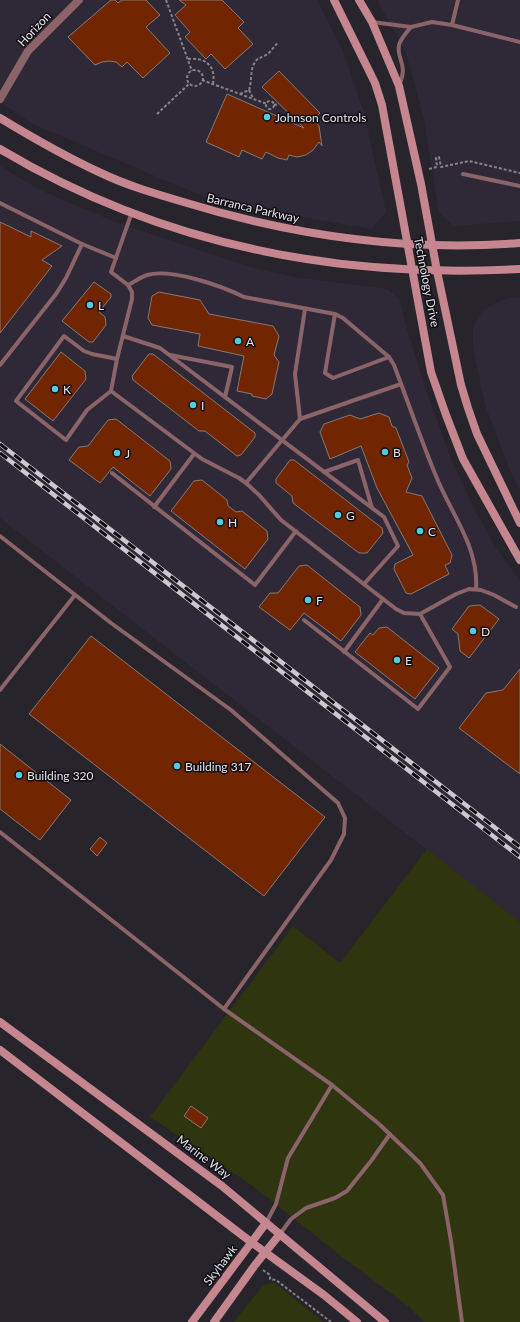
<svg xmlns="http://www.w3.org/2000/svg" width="520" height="1322" font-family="Lato,sans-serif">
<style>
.built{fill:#2f2937}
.green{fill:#2e350f}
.building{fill:#712601;stroke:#857975}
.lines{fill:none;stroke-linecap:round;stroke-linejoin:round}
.path{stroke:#85838a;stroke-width:2;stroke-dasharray:3 2;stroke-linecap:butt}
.lane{stroke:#8b6469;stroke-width:4}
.street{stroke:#8b6469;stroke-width:8}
.secondary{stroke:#c5868f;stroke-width:8}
.rail-casing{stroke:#cbc9cf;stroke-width:4.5}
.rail{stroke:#0f0e12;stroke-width:3;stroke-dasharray:9;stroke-linecap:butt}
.poi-dot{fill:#55cadf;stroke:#0f0e12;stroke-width:1.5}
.labels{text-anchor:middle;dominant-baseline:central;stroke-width:3;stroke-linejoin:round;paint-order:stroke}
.street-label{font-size:12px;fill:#e5e3e9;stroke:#0f0e12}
.poi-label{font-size:12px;fill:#e5e3e9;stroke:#0f0e12;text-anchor:start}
</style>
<rect width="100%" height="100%" fill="#27242c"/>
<g class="built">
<path d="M0,0h317l26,51 21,62 22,99 -15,17 -155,-27 -183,-78 -33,-22z"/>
<path d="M377,0h143v221l-66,5 -15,-13 -15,-93 -18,-67z"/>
<path d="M0,166l42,25 73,31 108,36 34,11 43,9 87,11 13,11 7,29 18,58 28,77 23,48 20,36 24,33v341l-520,-404z"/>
<path d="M520,297v193l-7,-12 -28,-73 -12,-57v-20l8,-15 12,-9 15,-6z"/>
</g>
<g class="green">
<path d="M427,849l93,73v400h-96l-15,-15 -68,-51 -87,-69 -104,-70 143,-191 47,37z"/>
<path d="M275,1283l48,39h-89l29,-37z"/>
</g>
<g class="building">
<path d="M111,0h4l3,3 4,-3h24l14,15 -14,12 24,26 -27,25 -16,-16 -5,5 -6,-5 -7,-1 -7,1 -7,3 -27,-28z"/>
<path d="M179,0h43l22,22 -6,6 15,16 -28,25 -14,-15 -5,5 -21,-22 5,-5 -15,-17 11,-10z"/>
<path d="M279,71l41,42 -6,6 5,7 3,20 -3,-4 -6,8 -7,5 -9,2 -8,-2 -2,5 -9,-2 -12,-6 -4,7 -20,-9 -3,7 -33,-15 21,-48 77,34 -42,-41z"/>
<path d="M0,222l31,15v-6l31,15 -20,14 10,6 -52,67z"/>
<path d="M94,282l17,12v3l-12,15 6,5 1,8 -13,17h-4l-27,-21z"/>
<path d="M159,292l41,8 9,14 64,12 6,10 -5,19 5,7 -7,32 -6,5 -14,-3v-2l-15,-3 7,-35 -46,-10 2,-12 -48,-9 -4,-7 4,-22z"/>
<path d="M61,352l24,19 1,8 -33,42 -28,-22z"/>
<path d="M149,354h4l102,79v4l-14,18 -4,1 -32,-25h-6l-66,-51 -1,-4z"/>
<path d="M379,413l10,4 3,9 4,2 13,34 -2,3 5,13 -6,14 16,4 30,59 -2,8 -5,2 4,9 -38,20 -5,-1 -12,-24 1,-5 18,-9 -36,-67 -16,-42 -31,13 -10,-27 4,-8 26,-9 10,4z"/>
<path d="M116,419l54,42 1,8 -21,27 -37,-29 -13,16 -31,-23 10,-13 9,-1 20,-26z"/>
<path d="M290,460h4l88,68 1,5 -16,20h-8l-66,-50 -1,-7 -16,-13v-4z"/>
<path d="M202,480l25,20 1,6 8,6 6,-1 25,20 1,8 -23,30 -74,-58 23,-30z"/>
<path d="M307,565l53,42 1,8 -20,26 -37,-28 -14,17 -31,-23 11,-14h8l21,-27z"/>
<path d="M480,605l19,14 -30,39 -9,-7 -2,-17 -6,-5 17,-23z"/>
<path d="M387,627l52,41 -24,31 -60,-47 15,-19 3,2 6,-7z"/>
<path d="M91,636l234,181 -61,79 -235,-182z"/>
<path d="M520,669v105l-61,-46 27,-35 17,-3z"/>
<path d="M0,744l71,56 -31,40 -40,-31z"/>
<path d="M100,837l7,6 -10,13 -7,-7z"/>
<path d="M191,1106l17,12 -7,10 -17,-12z"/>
</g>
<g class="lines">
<g class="path">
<path d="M166,0l26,71"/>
<path d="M188,59c18,-2 28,7 25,25"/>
<circle cx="195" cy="78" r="8"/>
<path d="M202,80l65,24"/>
<path d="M249,90l4,8"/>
<path d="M240,94l9,-4c3,-8 1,-19 5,-26 2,-6 7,-6 12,-9 5,-3 8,-9 12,-12"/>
<circle cx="270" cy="105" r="4"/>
<path d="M274,105l5,-1"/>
<path d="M157,114l33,-31"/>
<path d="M429,169l8,-2 -1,-9 3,-1 2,10 28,-6 51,12"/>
<path d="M263,1270l7,5v4l6,1 55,42"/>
</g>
<g class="lane">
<path d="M372,22l39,5 21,-5 20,3 68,17"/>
<path d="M452,25l6,-25"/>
<path d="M399,85c10,-20 -3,-26 0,-40 2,-7 8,-13 12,-18"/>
<path d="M463,174l57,12"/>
<path d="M0,203l82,41 34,14"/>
<path d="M128,285c6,-3 13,-8 19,-10 24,-7 75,11 97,22l91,17 8,4 46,39 5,8c14,37 27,75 42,111 15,38 43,71 40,113"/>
<path d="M335,314l-10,59 8,5 56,-21"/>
<path d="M123,336l37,12 224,169 14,29 -34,38"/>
<path d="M170,355l62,12 -7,30"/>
<path d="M117,359l-25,-5 -8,-3 -20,-15 -48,65 50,39 21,-30 24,-19 6,-32 15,-60v-7l-4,-7 -17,-13 21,-60"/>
<path d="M0,365l56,-71 10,-16 16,-34"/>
<path d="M111,391l91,68 37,19 7,5 13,12 22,25 115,89 8,4 16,1 36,-20 13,-5 12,1 13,5 22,12"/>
<path d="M300,419l-5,-45 10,-65"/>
<path d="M324,472l34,-12 14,48"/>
<path d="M112,473l143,112 41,-54"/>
<path d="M246,483l54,-64 101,-35"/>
<path d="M154,507l40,-53"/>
<path d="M0,536l111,87 120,87 107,93 7,15 -1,16 -13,26 -107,149"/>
<path d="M304,620l114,89 32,-42 -30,-53"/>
<path d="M344,652l39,-53"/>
<path d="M0,690l75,-95"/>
<path d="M0,832l224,177 108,76 47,39 41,39 23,32 8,46 11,81"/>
<path d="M266,1223l10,-19 12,-46 44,-73"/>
<path d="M280,1234l11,-15 15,-11 29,-10 12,-7 24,-30 19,-27"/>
</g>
<path class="street" d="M0,99l28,-48 51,-51"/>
<g class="secondary">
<path d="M334,0l41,83 7,22 49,267 15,43 17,44 57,101"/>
<path d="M359,0l13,22 27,64 22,98 16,87 24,114 7,23 9,26 43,89"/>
<path d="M0,118c33,20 66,39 101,55 25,12 52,20 79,28 110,34 226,51 340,42"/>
<path d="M0,149c159,95 336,130 520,120"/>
<path d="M0,1022l222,164 163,136"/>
<path d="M0,1050l251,192 73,53 33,27"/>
<path d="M192,1322l74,-99"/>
<path d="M214,1322l41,-57 25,-31"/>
</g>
<defs>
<g id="rail">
<path d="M0,444l520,403"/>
<path d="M0,453l520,404"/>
</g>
</defs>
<use href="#rail" class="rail-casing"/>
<use href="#rail" class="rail"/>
</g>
<g class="poi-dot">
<circle cx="267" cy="117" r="4"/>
<circle cx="90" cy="305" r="4"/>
<circle cx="238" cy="341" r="4"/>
<circle cx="55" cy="389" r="4"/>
<circle cx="193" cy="405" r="4"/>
<circle cx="385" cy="452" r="4"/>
<circle cx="117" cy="453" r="4"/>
<circle cx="338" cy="515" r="4"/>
<circle cx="220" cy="522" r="4"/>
<circle cx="420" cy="531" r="4"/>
<circle cx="308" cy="600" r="4"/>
<circle cx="473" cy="631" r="4"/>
<circle cx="397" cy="660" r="4"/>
<circle cx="177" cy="766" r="4"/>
<circle cx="19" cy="775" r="4"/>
</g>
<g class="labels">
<g class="street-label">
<text transform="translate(34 29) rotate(-47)">Horizon</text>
<text transform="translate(253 208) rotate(13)">Barranca Parkway</text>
<text transform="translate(427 282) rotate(79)">Technology Drive</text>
<text transform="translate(204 1157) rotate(37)">Marine Way</text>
<text transform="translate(220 1265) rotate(-53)">Skyhawk</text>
</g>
<g class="poi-label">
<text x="275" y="117">Johnson Controls</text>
<text x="98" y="305">L</text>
<text x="246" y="341">A</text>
<text x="63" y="389">K</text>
<text x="201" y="405">I</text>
<text x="393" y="452">B</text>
<text x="125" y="453">J</text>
<text x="346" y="515">G</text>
<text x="228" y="522">H</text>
<text x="428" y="531">C</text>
<text x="316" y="600">F</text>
<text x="481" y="631">D</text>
<text x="405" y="660">E</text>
<text x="185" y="766">Building 317</text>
<text x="27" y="775">Building 320</text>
</g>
</g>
</svg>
